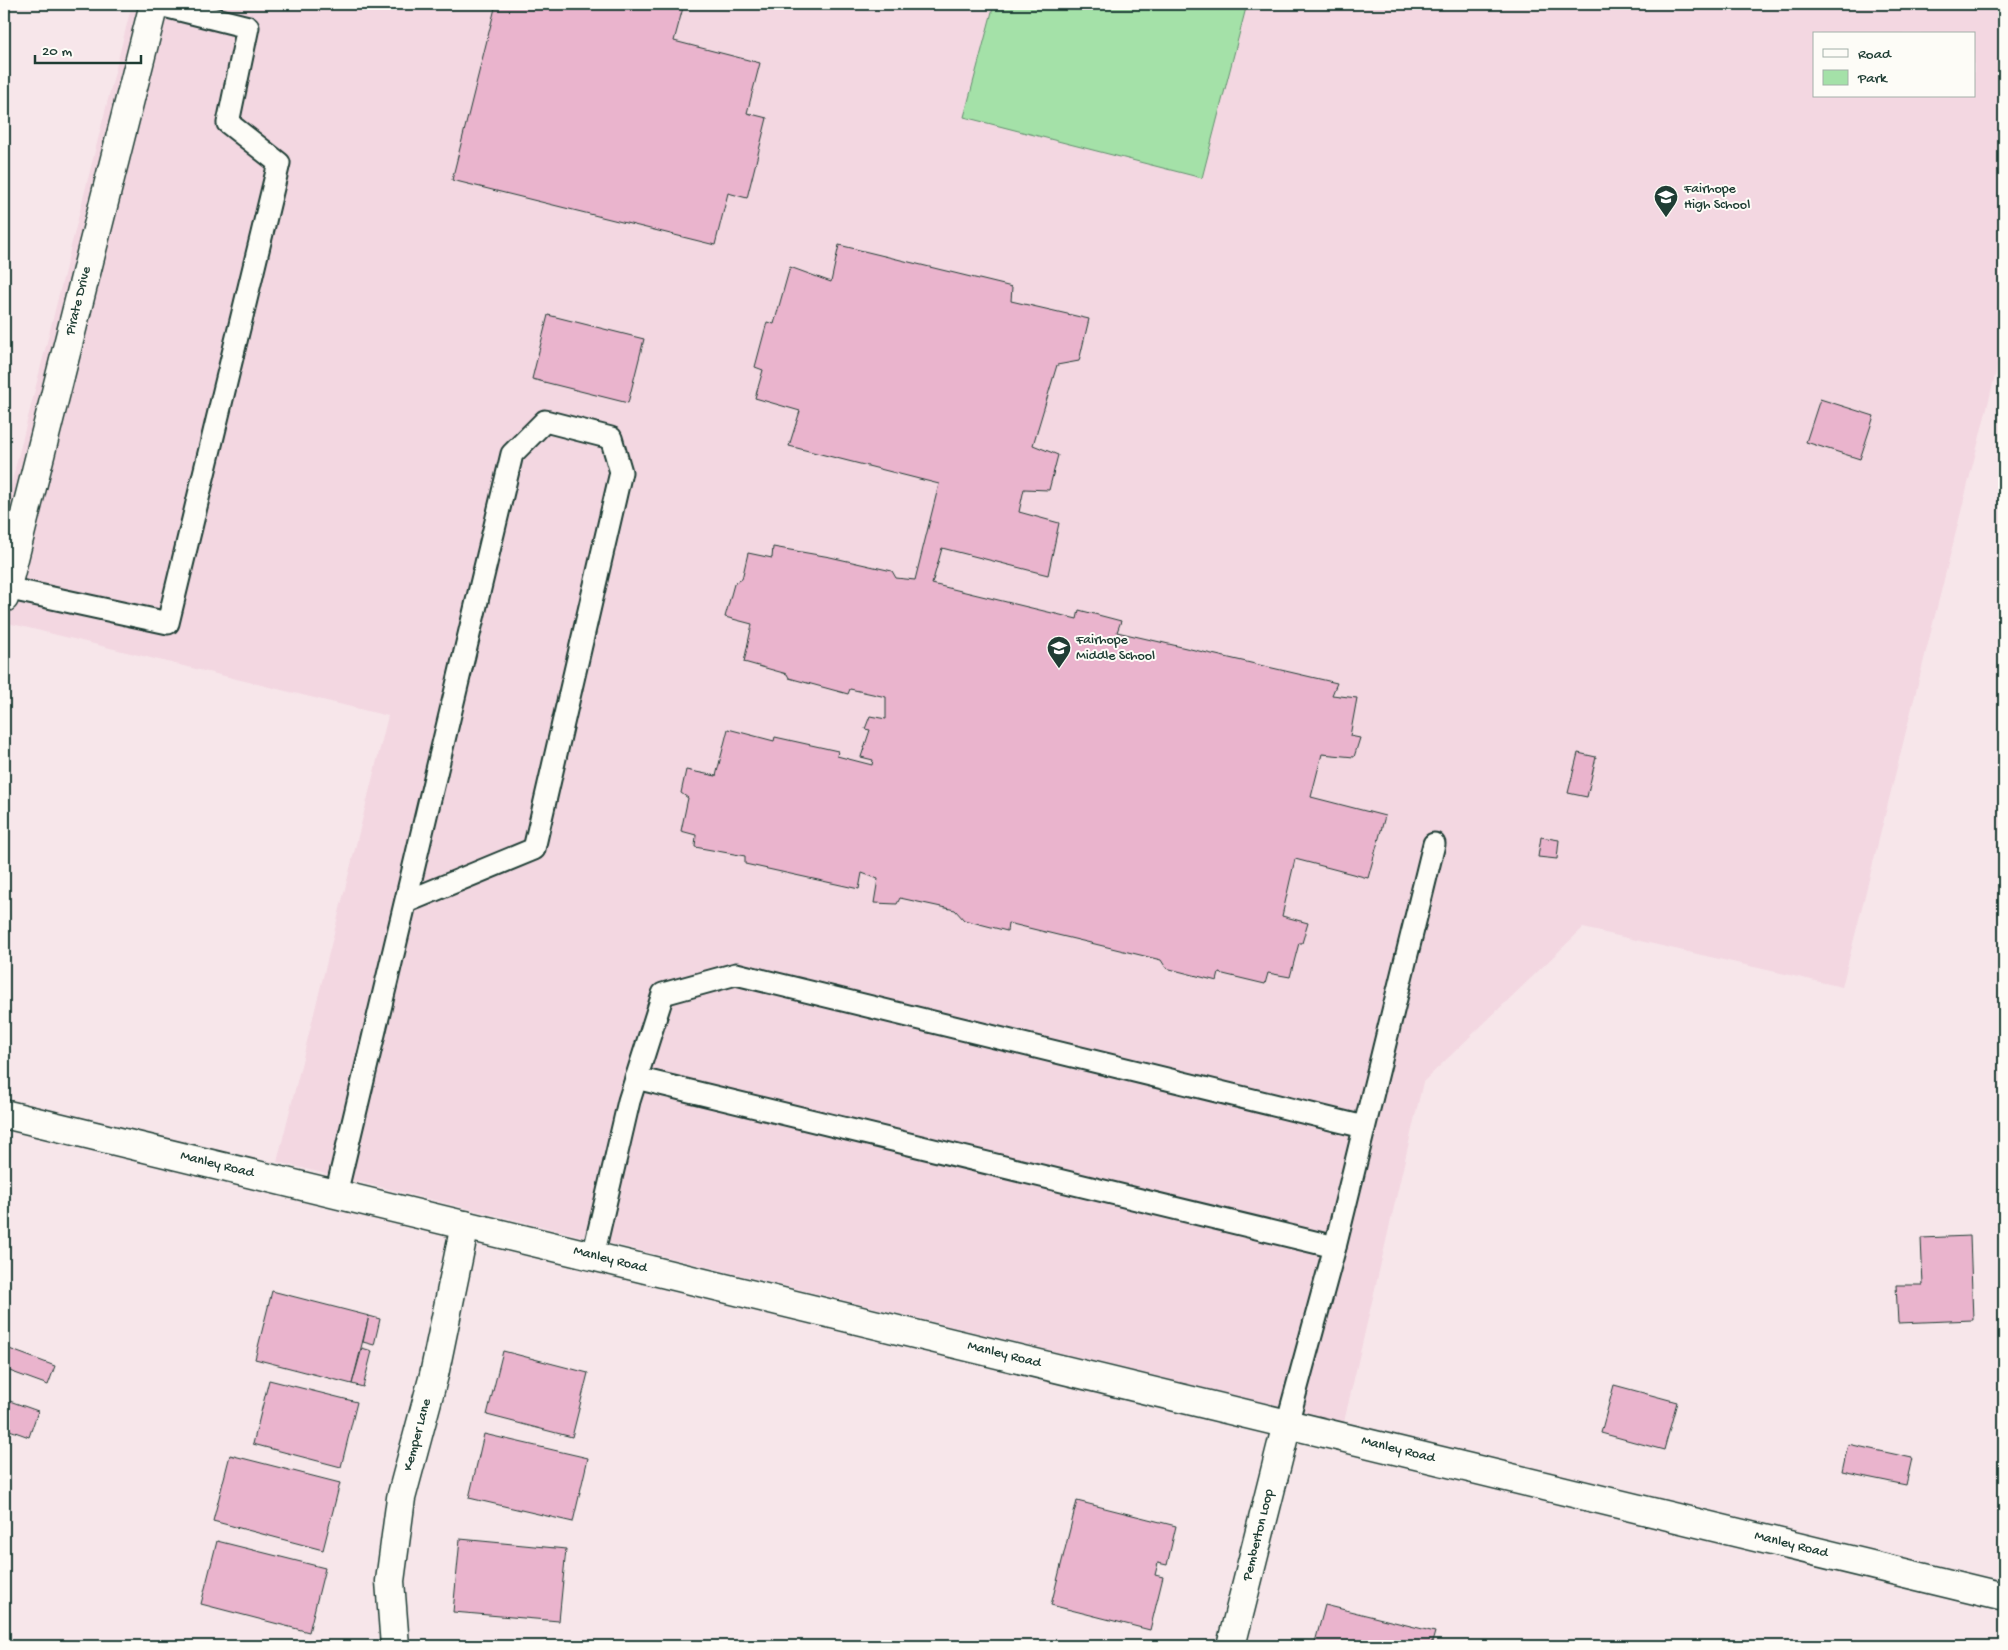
<svg xmlns="http://www.w3.org/2000/svg" width="2008" height="1650" font-family="'Gochi Hand',sans-serif">
<style>
.built{fill:#f3d7e1;fill-rule:evenodd}
.green{fill:#a4e1a8;stroke:#628f6e}
.building{fill:#eab4cd;stroke:#1f3d34}
.lines{fill:none;stroke-linecap:round;stroke-linejoin:round}
.service-casing{stroke:#1f3d34;stroke-width:25}
.minor-casing{stroke:#1f3d34;stroke-width:31}
.tertiary-casing{stroke:#1f3d34;stroke-width:31}
.service{stroke:#fdfcf7;stroke-width:21}
.minor{stroke:#fdfcf7;stroke-width:28}
.tertiary{stroke:#fdfcf7;stroke-width:28}
.labels{text-anchor:middle;dominant-baseline:central;stroke-width:4;stroke-linejoin:round;paint-order:stroke}
.poi-label{font-size:14px;fill:#1f3d34;stroke:#fdfcf7;text-anchor:start}
.street-label{font-size:14px;fill:#1f3d34;stroke:#fdfcf7}
</style>
<rect width="100%" height="100%" fill="#f7e6ea"/>
<filter id="ink" filterUnits="userSpaceOnUse"><feTurbulence type="fractalNoise" baseFrequency=".02" numOctaves="2"/><feDisplacementMap in="SourceGraphic" scale="10" xChannelSelector="R" yChannelSelector="G"/><feConvolveMatrix kernelMatrix="1 2 1 2 8 2 1 2 1" color-interpolation-filters="sRGB"/></filter>
<g filter="url(#ink)">
<path class="built" d="M132,4h1872v336l-162,647 -259,-59 -160,154 -79,340 -1067,-260 111,-446 -384,-94v-109zM1814,34h160v62h-160z"/>
<path class="green" d="M994,4h253l-45,174 -238,-61z"/>
<g class="building">
<path d="M496,4h188l-10,37 86,22 -13,50 20,5 -20,80 -19,-5 -13,52 -263,-65z"/>
<path d="M839,245l173,42 -1,14 78,18 -10,42 -22,4 -24,80 25,10 -9,35 -25,-1 -5,23 40,11 -11,52 -106,-27 -10,36 145,35 2,-9 42,11 -4,11 220,51 -5,12 25,3 -7,38 10,2 -6,19 -32,-3 -11,43 74,19 -17,62 -73,-19 -13,57 26,7 -6,20h-3l-9,34 -22,-4 -3,11 -46,-11 -2,8 -51,-13 -5,-8 -153,-37 -1,8 -43,-11 -9,-10 -55,-12 -3,6 -23,-1 4,-24 -16,-6 -3,16 -114,-25v-8l-50,-9 1,-12 -15,-4 7,-33 -7,-5 5,-23 30,6 12,-47 46,12 1,-4 63,14 -1,5 35,9 1,-5 -12,-3 9,-27 -5,-1 5,-13 16,3v-22l-36,-8 -2,5 -59,-16 -2,-4 -43,-12 8,-38 -27,-7 9,-33 8,-5 6,-26 24,5 1,-11 57,10 62,14 4,7 19,2 24,-96 -150,-38 11,-35 -45,-13 8,-28 -8,-3 12,-45 7,2 16,-57 41,15z"/>
<path d="M548,315l96,24 -16,64 -96,-24z"/>
<path d="M1820,399l54,17 -14,43 -54,-17z"/>
<path d="M1578,753l18,4 -9,40 -19,-4z"/>
<path d="M1541,837l18,3 -2,19 -19,-2z"/>
<path d="M1970,1236l3,84 -75,3 -2,-38h27l-2,-47z"/>
<path d="M272,1291l97,25 -17,68 -97,-25z"/>
<path d="M369,1316l11,3 -6,26 -11,-3z"/>
<path d="M4,1347l51,19 -7,19 -44,-16z"/>
<path d="M362,1348l10,3 -9,36 -11,-3z"/>
<path d="M503,1351l85,22 -16,64 -85,-22z"/>
<path d="M269,1380l88,22 -16,65 -88,-23z"/>
<path d="M1614,1385l63,17 -13,48 -63,-17z"/>
<path d="M4,1399l34,12 -9,26 -25,-9z"/>
<path d="M484,1434l104,24 -15,64 -104,-24z"/>
<path d="M1848,1444l64,14 -6,27 -64,-13z"/>
<path d="M230,1455l110,28 -17,67 -110,-29z"/>
<path d="M1077,1501l99,25 -9,39 -9,-2 -3,12 8,2 -13,53 -99,-25z"/>
<path d="M460,1539l106,10 -7,72 -106,-9z"/>
<path d="M217,1541l108,27 -16,64 -108,-28z"/>
<path d="M1325,1605l110,27 -4,14h-117z"/>
</g>
<g class="lines">
<defs>
<g id="service">
<path d="M6,588l162,35 111,-460 -51,-40 20,-96 -92,-23"/>
<path d="M636,1078l699,169"/>
<path d="M336,1194l176,-740 33,-33 66,17 10,34 -87,377 -128,53"/>
<path d="M593,1256l36,-155 34,-107 73,-20 628,153"/>
<path d="M1287,1424l48,-177 99,-403"/>
</g>
<g id="minor">
<path d="M4,598l150,-594"/>
<path d="M395,1646l-5,-65 11,-83 33,-123 31,-150"/>
<path d="M1231,1646l56,-222"/>
</g>
<path id="tertiary" d="M4,1114l2000,483"/>
</defs>
<use href="#service" class="service-casing"/>
<use href="#minor" class="minor-casing"/>
<use href="#tertiary" class="tertiary-casing"/>
<use href="#service" class="service"/>
<use href="#minor" class="minor"/>
<use href="#tertiary" class="tertiary"/>
</g>
</g>
<defs>
<symbol id="school-pin" viewBox="-11 -11 22 30"><path d="M0 17L-7.5 6A9.5 9.5 0 1 1 7.5 6Z" fill="#1f3d34" stroke="#fdfcf7"/><path d="M0-5L7-2L0 1L-7-2ZM-4 1L0 2.5L4 1V4Q0 6-4 4Z" fill="#fff"/></symbol>
</defs>
<g fill-rule="evenodd">
<use href="#school-pin" x="1652" y="183" width="28" height="38"/>
<use href="#school-pin" x="1045" y="634" width="28" height="38"/>
</g>
<g class="labels">
<g class="poi-label">
<text x="1684" y="189">Fairhope<tspan x="1684" dy="16">High School</tspan></text>
<text x="1076" y="640">Fairhope<tspan x="1076" dy="16">Middle School</tspan></text>
</g>
<g class="street-label">
<text transform="translate(79 301) rotate(-76)">Pirate Drive</text>
<text transform="translate(217 1165) rotate(14)">Manley Road</text>
<text transform="translate(610 1260) rotate(14)">Manley Road</text>
<text transform="translate(1004 1355) rotate(14)">Manley Road</text>
<text transform="translate(418 1435) rotate(-75)">Kemper Lane</text>
<text transform="translate(1398 1450) rotate(14)">Manley Road</text>
<text transform="translate(1259 1535) rotate(-76)">Pemberton Loop</text>
<text transform="translate(1791 1545) rotate(14)">Manley Road</text>
</g>
</g>
<rect width="2008" height="1650" fill="none" stroke="#fdfcf7" stroke-width="20"/>
<rect x="10" y="10" width="1988" height="1630" fill="none" stroke="#1f3d34" stroke-width="2" filter="url(#ink)"/>
<rect x="1813" y="32" width="162" height="65" fill="#fdfcf7" stroke="#a4b0a9"/>
<rect x="1823" y="49" width="25" height="8" fill="#fdfcf7" stroke="#a4b0a9"/>
<text x="1858" y="58" font-size="15" fill="#1f3d34">Road</text>
<rect x="1823" y="70" width="25" height="15" fill="#a4e1a8" stroke="#a4b0a9"/>
<text x="1858" y="82" font-size="15" fill="#1f3d34">Park</text>
<path d="M35 55v8h106v-8" fill="none" stroke="#1f3d34" stroke-width="2.5"/>
<text x="42" y="55" font-size="15" fill="#1f3d34" stroke="#fdfcf7" stroke-width="4" paint-order="stroke">20 m</text>
</svg>
